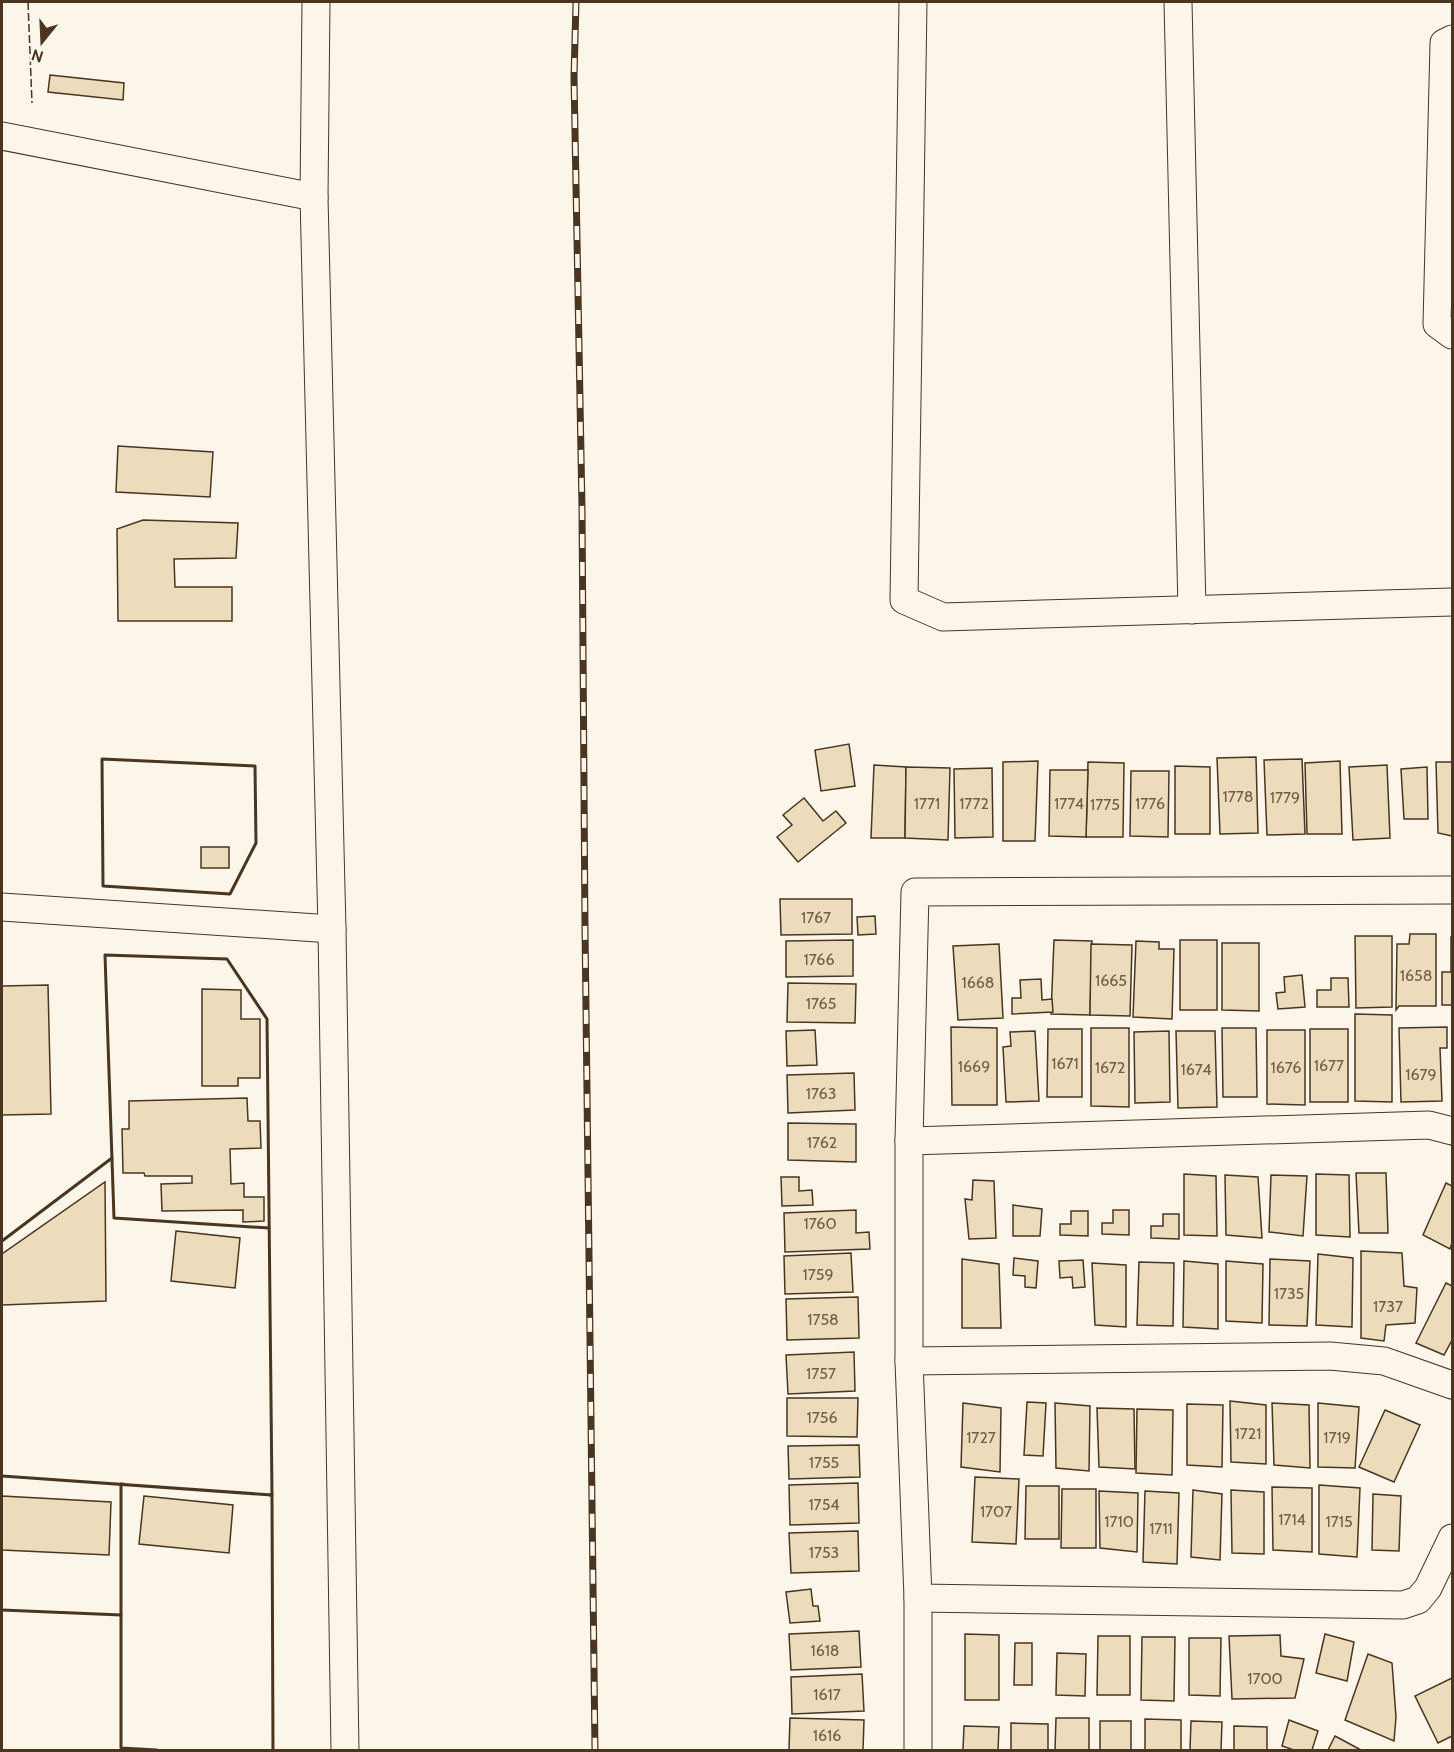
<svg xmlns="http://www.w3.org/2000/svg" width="1454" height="1752" font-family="Cabin,sans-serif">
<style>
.building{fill:#ecdcbc;stroke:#4a3520;stroke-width:1.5}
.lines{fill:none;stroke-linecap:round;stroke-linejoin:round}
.street-casing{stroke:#4a3520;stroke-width:29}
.street{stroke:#fbf6e9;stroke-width:27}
.rail-casing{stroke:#4a3520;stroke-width:7}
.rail{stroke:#fbf6e9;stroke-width:4.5;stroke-dasharray:14;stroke-linecap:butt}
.fence{stroke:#4a3520;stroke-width:1.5;stroke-dasharray:8 3;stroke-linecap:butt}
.wall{stroke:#4a3520;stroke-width:3}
.labels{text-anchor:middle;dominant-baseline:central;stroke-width:4.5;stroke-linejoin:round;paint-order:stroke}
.number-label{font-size:16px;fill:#725f47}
</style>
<rect width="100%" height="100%" fill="#fbf6e9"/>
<g class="building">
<path d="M50,75l74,8 -1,17 -75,-8z"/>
<path d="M118,446l95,6 -3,45 -94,-5z"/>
<path d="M143,520l95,3 -2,35 -62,1 1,28h57v34h-114l-1,-92z"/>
<path d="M849,744l6,42 -34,5 -6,-41z"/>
<path d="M1256,757l2,76 -38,1 -3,-76z"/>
<path d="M1302,759l3,75 -38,1 -3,-75z"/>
<path d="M1038,761l-3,80h-32v-79z"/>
<path d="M1340,761l2,73h-35l-2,-71z"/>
<path d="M1088,762l36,1 -1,74h-37z"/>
<path d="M1436,762h16v74l-14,-3z"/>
<path d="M874,765l32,2 -1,71h-34z"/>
<path d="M1387,765l3,73 -37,2 -4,-73z"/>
<path d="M1175,766l35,1v67h-35z"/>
<path d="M906,767l44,1 -2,72 -43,-2z"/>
<path d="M1427,767l1,52h-24l-3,-50z"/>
<path d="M992,768l1,69 -38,1 -1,-69z"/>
<path d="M1050,770h38l-2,67 -37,-1z"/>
<path d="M1131,771h38l-1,66 -38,-1z"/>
<path d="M804,798l19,23 13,-10 10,12 -48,39 -21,-25 15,-12 -9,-10z"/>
<rect x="201" y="847" width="28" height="21"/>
<path d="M780,899h72v35l-71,1z"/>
<path d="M875,916l1,18 -18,1 -1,-18z"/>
<path d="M1410,934h26v72h-37l-3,4 1,-66h12z"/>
<path d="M1355,936h37v71l-36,1z"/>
<path d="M1451,937h1v68h-10v-33h9z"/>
<path d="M853,940v36l-67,1v-36z"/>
<path d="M1054,940l38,1 -2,74 -39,-1z"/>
<rect x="1180" y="940" width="37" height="70"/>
<path d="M1136,941l23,1v7h15l-2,70 -39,-2z"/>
<path d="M1222,943h37v68l-37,-1z"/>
<path d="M999,944l4,74 -45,2 -5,-74z"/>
<path d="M1091,944l41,1 -2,71 -40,-1z"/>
<path d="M1302,975l3,32 -27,2 -2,-16 9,-1 -1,-15z"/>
<path d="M1331,978h17l1,29h-32v-17h14z"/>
<path d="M1041,979l1,21 10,-1 1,13 -41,2v-16h9l-1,-18z"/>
<path d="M788,983l68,1 -1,39 -68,-1z"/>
<path d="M48,985l3,129 -49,1v-129z"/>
<path d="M202,989l39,1v29h19v59h-22v8h-36z"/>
<path d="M1355,1014l37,1v87l-37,-1z"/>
<path d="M951,1027l46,1v77h-45z"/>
<path d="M1447,1027v21h-7l2,53 -41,1 -2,-74z"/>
<path d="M1091,1028h38v79l-38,-1z"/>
<path d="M1222,1028h34l1,69h-34z"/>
<path d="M1048,1029h34v68h-35z"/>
<rect x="1310" y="1029" width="38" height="73"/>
<path d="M815,1030l2,35 -30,1 -1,-35z"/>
<path d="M1267,1030h38v75l-38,-1z"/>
<path d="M1035,1031l4,70 -33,1 -3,-55 8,-1 -1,-14z"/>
<path d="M1169,1031l1,71 -35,1 -1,-71z"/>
<path d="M1176,1031h39l2,76 -39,1z"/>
<path d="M854,1073l1,37 -67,3 -1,-38z"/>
<path d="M247,1098l1,23h12l1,27 -31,1 1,35 13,-1v14h20v24l-21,1v-12l-81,1 -1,-27 31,-1v-7h-47l-1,-3h-21l-1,-44h7v-28z"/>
<path d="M788,1123l68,1v38l-68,-2z"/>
<path d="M1356,1173h30l2,60h-29z"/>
<path d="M1184,1174l32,2 1,60 -33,-1z"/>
<path d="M1316,1174l33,1 1,62 -34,-2z"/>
<path d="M1225,1175l33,2 4,61 -36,-3z"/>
<path d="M1271,1175l36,1 -4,60 -34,-4z"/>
<path d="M781,1177h18v14l13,-1 1,15 -31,1z"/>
<path d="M973,1180l21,1 2,57 -27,1 -4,-40 7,1z"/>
<path d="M105,1182l1,119 -104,4v-51z"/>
<path d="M1446,1183l6,3v57l-2,6 -27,-14z"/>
<path d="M1013,1205l29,4 -2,27h-27z"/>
<path d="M856,1210v23l13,-1 1,17 -85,3 -1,-39z"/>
<path d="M1113,1210h16v25l-27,-1v-11h11z"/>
<path d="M1071,1211h17v25l-28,-1v-11h11z"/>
<path d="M1163,1214h16v25l-28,-1v-12h12z"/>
<path d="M176,1231l64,7 -5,50 -64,-7z"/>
<path d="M1361,1251l41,2 2,33 13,2 -2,35 -29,2 -2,16 -23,-3z"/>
<path d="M851,1253l2,39 -68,2 -1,-38z"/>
<path d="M1318,1254l35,4 -1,69 -36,-2z"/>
<path d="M1014,1258l24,3 -2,27 -11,-1v-11l-12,-1z"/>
<path d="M962,1259l37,5 2,64h-39z"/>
<path d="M1270,1259l40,2 -3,65 -38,-1z"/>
<path d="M1083,1260l2,27 -12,1 -1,-11 -12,1 -1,-17z"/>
<path d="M1184,1261l34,3v65l-35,-2z"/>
<path d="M1226,1261l37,3 -1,59 -36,-2z"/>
<path d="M1139,1262l35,1 -1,63 -36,-1z"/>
<path d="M1092,1263l34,2v62l-31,-2z"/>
<path d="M1446,1283l6,3v54l-8,15 -28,-12z"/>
<path d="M858,1297l1,41 -72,2 -1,-41z"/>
<path d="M854,1352l1,39 -67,3 -2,-39z"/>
<path d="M787,1398h71l-1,39 -70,-1z"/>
<path d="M1230,1401l36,4v59l-35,-2z"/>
<path d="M1027,1402l19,1 -3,53 -19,-1z"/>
<path d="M963,1403l38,5 -1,64 -39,-5z"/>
<path d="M1055,1403l35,3 -1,65 -33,-3z"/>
<path d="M1272,1403l37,2 1,63 -36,-3z"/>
<path d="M1318,1403l41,4 -4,61 -37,-1z"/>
<path d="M1187,1404l36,1 -1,62 -35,-2z"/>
<path d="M1097,1408l37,1 1,60 -36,-2z"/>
<path d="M1137,1409l36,1 -1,65 -36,-2z"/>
<path d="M1385,1410l35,15 -26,57 -35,-15z"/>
<path d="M859,1445l1,32 -71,2 -1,-33z"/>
<path d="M975,1477l44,2 -3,65 -44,-2z"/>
<path d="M858,1483l1,40 -69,2 -1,-40z"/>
<path d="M1319,1485l41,3 -3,69 -38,-3z"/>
<path d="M1026,1486h33v53h-34z"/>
<path d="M1272,1487l40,1v64l-39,-2z"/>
<path d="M1062,1489h34v59h-35z"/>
<path d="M1193,1490l29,4 -2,66 -29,-3z"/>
<path d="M1231,1490l33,2v62l-32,-1z"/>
<path d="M1099,1491l39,2 -1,59 -37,-4z"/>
<path d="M1145,1491l34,2 -2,71 -34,-2z"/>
<path d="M1373,1494l28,2 -2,55 -27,-1z"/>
<path d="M2,1496l109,6 -2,53 -107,-5z"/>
<path d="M144,1496l89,9 -4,48 -90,-9z"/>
<path d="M858,1531l1,40 -68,2 -2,-40z"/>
<path d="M811,1589l2,17h5l2,15 -30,2 -4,-31z"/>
<path d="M859,1631l2,36 -70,3 -2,-36z"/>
<path d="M965,1634l34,1v65h-34z"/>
<path d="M1325,1634l29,8 -7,39 -31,-8z"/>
<path d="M1280,1635l1,21 23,3 -9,39 -63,1 -3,-63z"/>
<path d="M1098,1636h32v59h-33z"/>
<path d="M1142,1637h33l-1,64 -33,-1z"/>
<path d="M1189,1638h32l-1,58 -31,-1z"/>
<path d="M1015,1643h17v42h-18z"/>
<path d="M1057,1653l29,1 -1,42 -29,-1z"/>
<path d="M1368,1654l24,9 4,54 -2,24 -49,-21z"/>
<path d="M862,1674l2,37 -72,3 -1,-37z"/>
<path d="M1452,1678v58l-14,7 -23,-47z"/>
<path d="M790,1718l74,2 -1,30h-74z"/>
<path d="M1056,1718h33v32h-34z"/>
<path d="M1145,1719l36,1v30h-36z"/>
<path d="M1289,1720l29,11 -6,19h-18l-12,-4z"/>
<rect x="1100" y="1721" width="31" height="29"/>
<path d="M1191,1721l31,1 -1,28h-31z"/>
<path d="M1011,1723l37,1v26h-37z"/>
<path d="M964,1726l35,1 -1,23h-35z"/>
<path d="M1234,1726l33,1v23h-33z"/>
<path d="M1335,1736l26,14h-33z"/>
</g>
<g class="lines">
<defs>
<g id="street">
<path d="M316,2l-2,195 18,732 13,821"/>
<path d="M913,2l-9,598 39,17 509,-15"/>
<path d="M1178,2l14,608"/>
<path d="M1452,39l-8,4 -7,281 15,11"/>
<path d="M2,136l312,61"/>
<path d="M2,907l330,22"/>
<path d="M909,1141l520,-16 23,6"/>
<path d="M909,1361l421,-5 54,5 68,24"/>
<path d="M918,1598l485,7 15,-5 10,-12 24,-50"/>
<path d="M918,1750v-152l-9,-237v-220l6,-249 537,-2"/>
</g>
</defs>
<use href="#street" class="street-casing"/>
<use href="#street" class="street"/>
<defs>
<path id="rail" d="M576,2l-2,75 8,431 3,420 10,822"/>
</defs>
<use href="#rail" class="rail-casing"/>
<use href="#rail" class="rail"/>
<g class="fence">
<path d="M28,2l4,101"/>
<path d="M121,1748v2"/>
</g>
<g class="wall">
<path d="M102,759l153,7 1,77 -26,51 -127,-8z"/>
<path d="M2,1241l110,-83"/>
<path d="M2,1476l270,19 -5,-476 -40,-60 -122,-4 9,263 155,10"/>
<path d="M123,1484h-2v264l36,2"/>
<path d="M270,1495h2l1,255"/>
<path d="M2,1610l119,5"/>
</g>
</g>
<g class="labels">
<g class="number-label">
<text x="1238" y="796">1778</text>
<text x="1285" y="797">1779</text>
<text x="927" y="803">1771</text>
<text x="974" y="803">1772</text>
<text x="1069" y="803">1774</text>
<text x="1150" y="803">1776</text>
<text x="1105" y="804">1775</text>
<text x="816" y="917">1767</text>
<text x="819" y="959">1766</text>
<text x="1416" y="975">1658</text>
<text x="1111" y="980">1665</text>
<text x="978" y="982">1668</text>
<text x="821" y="1003">1765</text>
<text x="1065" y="1063">1671</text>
<text x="1329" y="1065">1677</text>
<text x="974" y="1066">1669</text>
<text x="1110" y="1067">1672</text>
<text x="1286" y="1067">1676</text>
<text x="1196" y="1069">1674</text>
<text x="1421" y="1074">1679</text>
<text x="821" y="1093">1763</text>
<text x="822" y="1142">1762</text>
<text x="820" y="1223">1760</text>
<text x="818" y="1274">1759</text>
<text x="1289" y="1293">1735</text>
<text x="1388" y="1306">1737</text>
<text x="823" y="1319">1758</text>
<text x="821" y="1373">1757</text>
<text x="822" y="1417">1756</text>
<text x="1248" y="1433">1721</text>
<text x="981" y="1437">1727</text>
<text x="1337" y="1437">1719</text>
<text x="824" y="1462">1755</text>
<text x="824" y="1504">1754</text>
<text x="996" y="1511">1707</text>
<text x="1292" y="1519">1714</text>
<text x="1119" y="1521">1710</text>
<text x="1339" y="1521">1715</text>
<text x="1161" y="1528">1711</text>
<text x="824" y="1552">1753</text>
<text x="825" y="1650">1618</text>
<text x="1265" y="1678">1700</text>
<text x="827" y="1694">1617</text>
<text x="827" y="1735">1616</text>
</g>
</g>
<rect width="1454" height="1752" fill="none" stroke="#4a3520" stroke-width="6"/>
<g transform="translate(42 42) rotate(198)" stroke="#fbf6e9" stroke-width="4.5" paint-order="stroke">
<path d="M0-4.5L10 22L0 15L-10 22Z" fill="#4a3520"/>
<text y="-9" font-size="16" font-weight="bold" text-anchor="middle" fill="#4a3520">N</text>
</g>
</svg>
